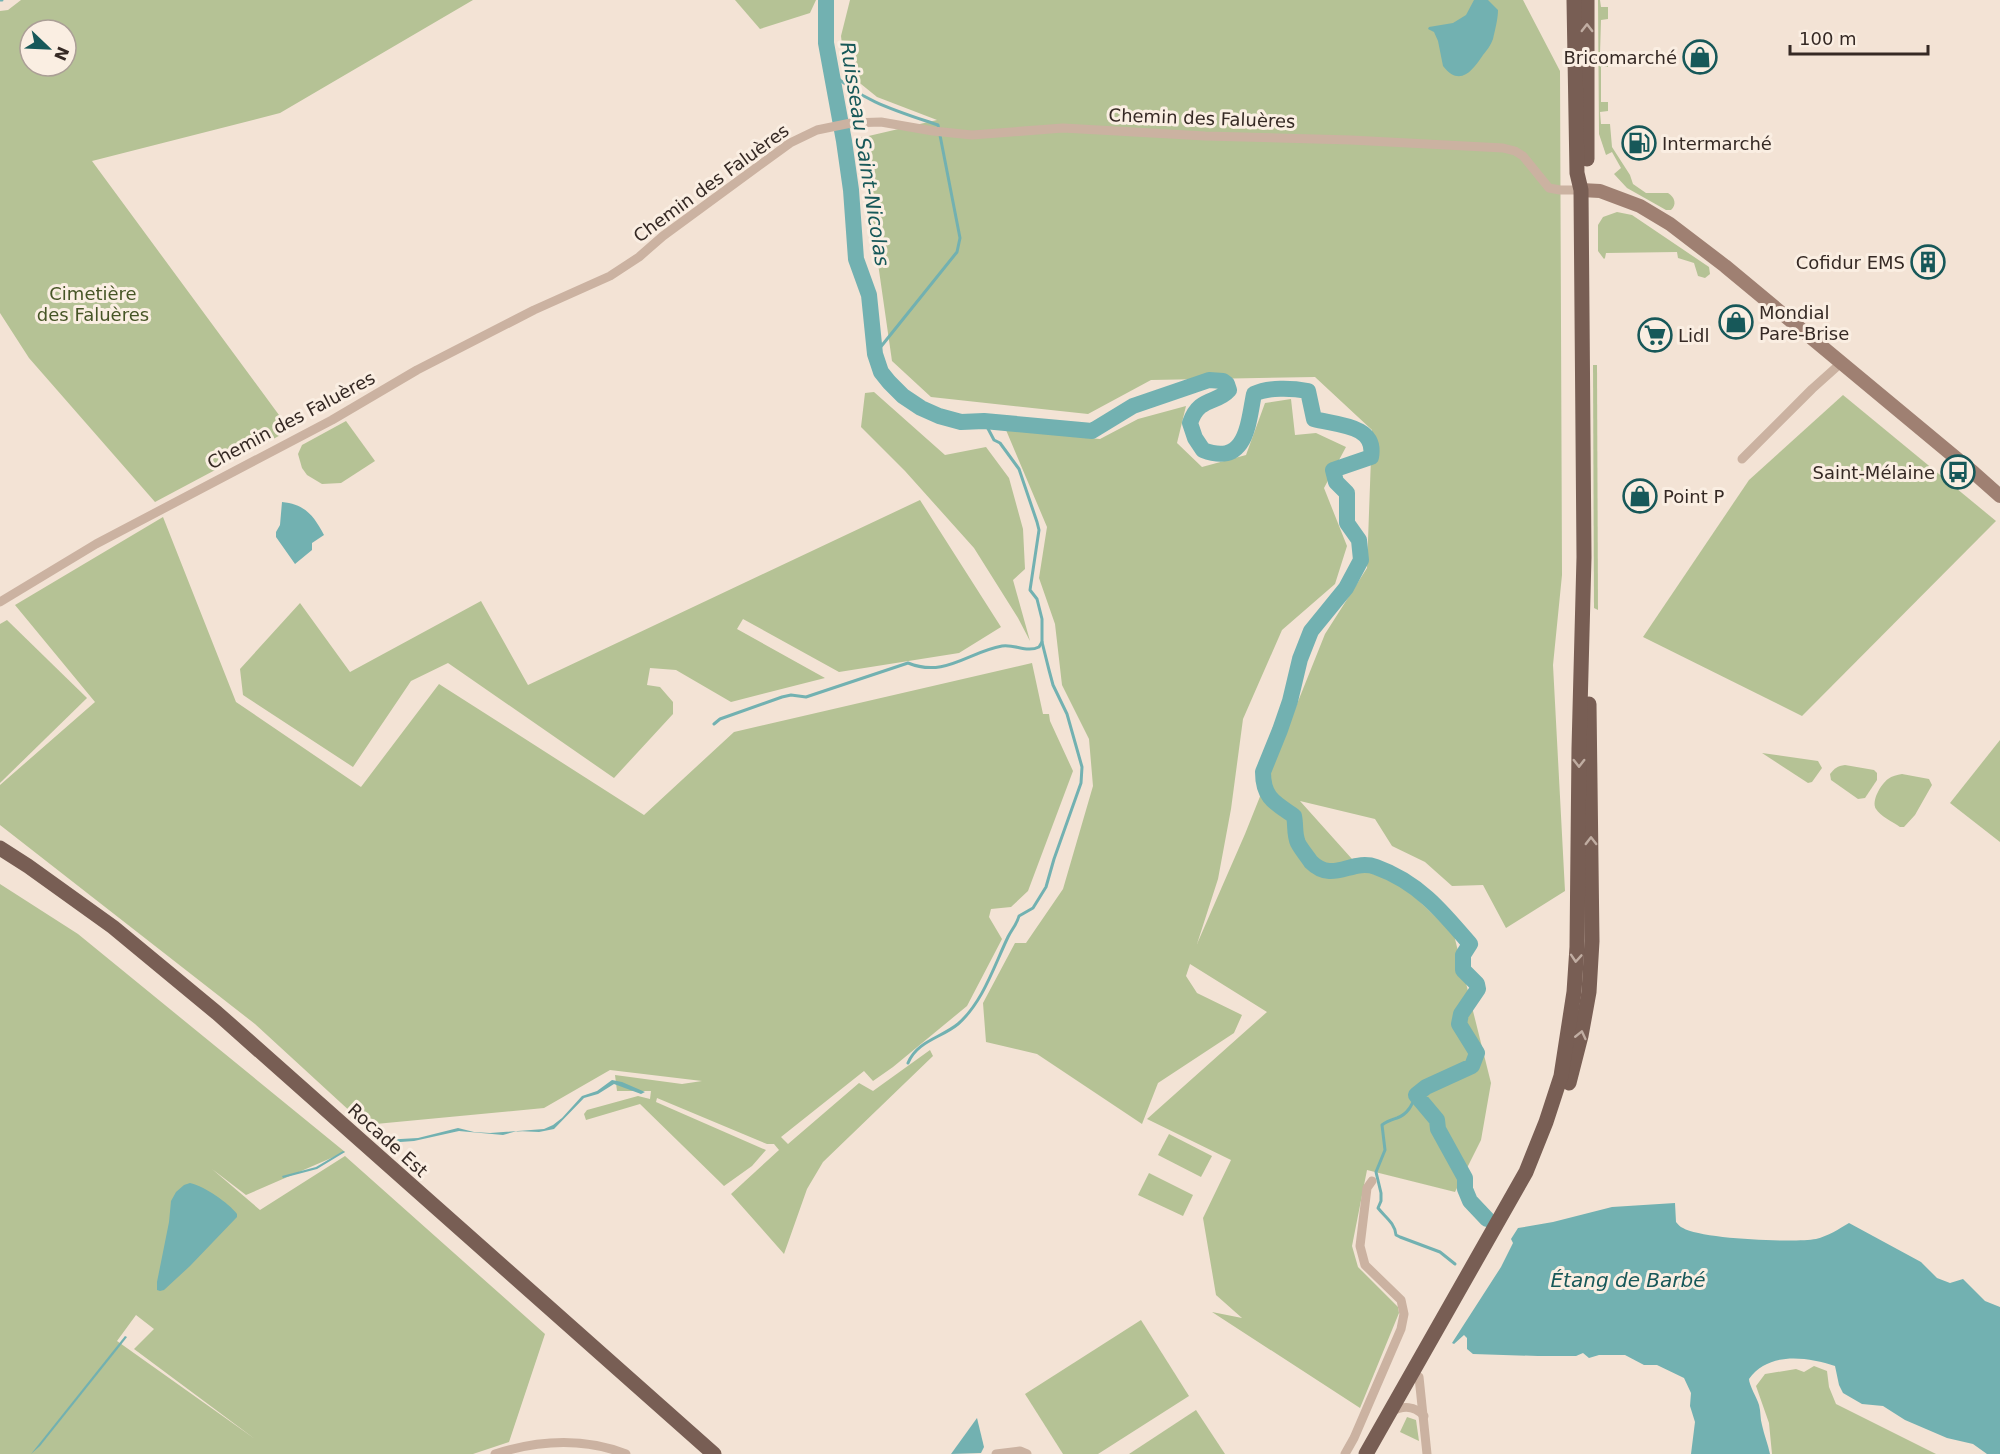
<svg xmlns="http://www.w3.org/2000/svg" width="2000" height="1454" font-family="'DejaVu Sans',sans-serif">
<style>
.green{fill:#b5c295;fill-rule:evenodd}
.water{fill:#72b1b1}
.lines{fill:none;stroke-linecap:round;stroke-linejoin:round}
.stream{stroke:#72b1b1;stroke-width:3}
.river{stroke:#72b1b1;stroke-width:16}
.minor{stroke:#cbb2a1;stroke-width:9}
.secondary{stroke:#9f8072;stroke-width:14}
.primary{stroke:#785e54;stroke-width:15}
.oneway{stroke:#c0ada2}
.labels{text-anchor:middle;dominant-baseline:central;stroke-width:6;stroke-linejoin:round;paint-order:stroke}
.poi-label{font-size:18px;fill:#352924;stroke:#faeee2;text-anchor:start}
.street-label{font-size:18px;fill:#352924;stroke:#faeee2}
.park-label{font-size:18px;fill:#465526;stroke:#faeee2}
.water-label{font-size:20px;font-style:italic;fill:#175859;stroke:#faeee2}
</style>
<rect width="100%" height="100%" fill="#f3e3d5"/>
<g class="green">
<path d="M21,0h452l-193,113 -188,48 198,269 -135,72 -126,-144 -29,-45v-302l8,-1zM30,30h36v36h-36z"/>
<path d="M735,0h81l-6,13 -50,16z"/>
<path d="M850,0h673l37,71 2,504 -9,90 12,226 -59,37 -23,-43 -31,1 -27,-24 -33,-16 -17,-27 -75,-18 52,58 54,29 48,47 37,148 -10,57 -26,52 -88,-22 -15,76 6,21 40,40 1,6 -39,95 -148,-96 30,6 -26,-23 -13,-77 28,-58 -84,-41 120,-107 -77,-48 -4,12 11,17 45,22 -8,18 -76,50 -16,41 -105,-70 -51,-12 -3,-39 32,-60h11l37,-54 30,-103 -4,-47 -27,-54 -7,-61 -16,-46 8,-51 -41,-97 94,9 38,-20 48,-13 -9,37 25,24 44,-12 19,-52 26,-4 4,36 21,-2 30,14 -22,41 23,58 -12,38 -53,46 -39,89 -12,90 -13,70 -21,65 48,-110 80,-200 42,-66 5,-138 -57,-53 -164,3 -63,34 -157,-17 -39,-36 -32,-223 77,-18 -60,-23 -32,-26 -4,-35z"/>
<path d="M1598,0h2l1,7h7v12l-7,1 -1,34 8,1v12h-7v35h7v9l-8,1 1,12h9l2,23 18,28 3,9 13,9h22c7,4 9,12 3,17h-5l-39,-22 -13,-14 7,-6 -9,-16 -6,3 -7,-21z"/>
<path d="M1617,212l15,3 77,52 1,7 -5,4 -7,-2 -4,-13 -16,-5 -1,-6 -71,1 -1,5 -1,1 -6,-8v-26l5,-8z"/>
<path d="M1593,365h4l1,245 -4,-2z"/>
<path d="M874,392l71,63 41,-8 23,31 14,51 2,40 -12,11 17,61 -12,-23 -44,-70 -69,-77 -44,-44 4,-34z"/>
<path d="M1843,395l153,126 -194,195 -159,-79 106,-157z"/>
<path d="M346,421l29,40 -34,22 -19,1 -15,-9 -5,-7 -4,-14 4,-9z"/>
<path d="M920,500l81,127 -42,26 -120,19 -96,-53 -6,10 88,49 -94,24 -55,-32 -26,-2 -3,17 13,2 13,15v12l-59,64 -166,-115 -37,18 -58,86 -110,-72 -3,-26 60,-66 50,69 131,-71 47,84z"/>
<path d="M163,517l73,185 125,85 78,-103 205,131 90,-83 298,-69 11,51h6l1,7 23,50 -45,120 -17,16 -20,2 -2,8 13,22 -35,67 -74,61 -20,14 -9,-10 -83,66 7,7 71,-61 14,8 57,-41 3,6 -110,106 -16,27 -23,65 -53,-60 48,-44 -5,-6h-7l-110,-46 -1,4 110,48 -14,16 -28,20 -84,-82 -54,16 -2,-6 3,-4 51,-14 12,3 1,-8h-34l-2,-16 67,9 20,-3 -92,-11 -66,38 -179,17 -110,-101 -255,-199v-40l95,-83 -80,-97z"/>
<path d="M7,620l80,78 -87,85v-159z"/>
<path d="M2000,740v102l-50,-39z"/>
<path d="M1762,753l56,8 4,7 -10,14 -4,1z"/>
<path d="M1845,765l29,5 3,3v7l-12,18 -7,1 -27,-19 -1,-6c5,-6 7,-8 15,-9z"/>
<path d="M1902,774l27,5 3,6 -17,30 -11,12h-4c-7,-5 -20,-11 -24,-18 -5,-8 5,-25 12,-30 4,-3 9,-4 14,-5z"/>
<path d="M0,884l78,50 267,218 -99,43 -34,-26 48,41 85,-54 200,178 -36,108 -36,12h-473zM136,1315l18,14 -20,20 121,90 -138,-98z"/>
<path d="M1169,1134l43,22 -11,21 -43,-22z"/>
<path d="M1149,1173l44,22 -10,21 -45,-21z"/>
<path d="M1141,1320l48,76 -91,58h-35l-38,-60z"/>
<path d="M1814,1366l13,5 2,16 7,17 100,50h-164l-3,-31 -13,-37 9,-12 31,-5 8,3z"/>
<path d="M1196,1410l29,44h-96z"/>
<path d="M1407,1417l9,3 3,21 -19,-9z"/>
</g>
<g class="water">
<path d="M1474,0h14l10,10c0,9 -3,20 -5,29 -2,6 -6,11 -10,16 -10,15 -23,33 -40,11l-5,-25 -4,-9 -6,-3 1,-2 24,-4 13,-8z"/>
<path d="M282,502c23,2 32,14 42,33l-12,8v7l-17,14 -19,-27v-5l4,-7z"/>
<path d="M612,1080l10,2 23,10 -4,2 -27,-10 -16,10 -14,4 -30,31 -15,3 -22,-1 -14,4 -44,-4 -45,10 -28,2 -3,-3 35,-2 40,-10 16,4 16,1 54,-4 9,-4 9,-7 20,-22 15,-5z"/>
<path d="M343,1151l2,1 -28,17 -34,9 -1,-2 34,-9z"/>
<path d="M190,1183c14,3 39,20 47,31v3l-47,49 -26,24 -4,1 -3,-1v-8l12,-60 2,-21 5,-9 8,-7z"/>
<path d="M1675,1203l1,19c2,2 4,5 7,6 18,11 110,15 133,11 12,-3 23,-10 33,-16l72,39 16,16 13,5 13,-4 22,22 15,6v147h-13l-14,-10 -26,-6 -42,-18 -22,-14 -21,-2 -19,-11 -4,-8 -4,-19c-28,-9 -66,-15 -86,13 0,6 8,19 10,26 2,7 1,14 3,20 2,10 6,19 8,29h-79l4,-32 -5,-16 1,-13 -7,-15 -27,-13h-13l-19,-10h-26l-10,3 -6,-5 -7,3h-38l-65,-2 -6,-5v-11l-3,-3 -10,9 -2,-1 49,-76 12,-24 -2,-4 7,-11 35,-6 59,-15z"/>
<path d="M125,1336l2,1 -7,9 -80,100 -9,8z"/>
<path d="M977,1418l7,29 -3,6 -30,1z"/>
</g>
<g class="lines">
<g class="stream">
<path d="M0,0h2"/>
<path d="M831,72c29,29 69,40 107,53l22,113 -3,14 -82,102"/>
<path d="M714,724l6,-5 62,-22 9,-2 15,2 102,-34c37,15 60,-11 94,-17 13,-2 25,7 37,1l3,-5"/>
<path d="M908,1063c9,-22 33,-25 50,-39 25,-22 36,-58 50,-87 4,-8 9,-13 11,-21l14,-8 13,-21 8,-28 27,-76 1,-16 -15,-53 -14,-29 -4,-15 -7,-28v-23l-5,-20 -7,-9 9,-60 -2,-8 -18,-53 -19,-26 -6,-3 -10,-19"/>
<path d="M1416,1095c-4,10 -8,19 -19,23 -6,2 -10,3 -15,7l3,25 -9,22 5,21v8l-3,7c7,9 17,15 18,27l4,2 40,15 15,12"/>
</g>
<path class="river" d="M826,0v43l18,98 7,49 5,69 13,36 6,59 6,18 8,10 14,14 18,12 18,8 22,6 23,-1 108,10 41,-25 76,-26 14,1 4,3 2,6c-12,14 -30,6 -39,33l5,15 8,12c44,17 45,-27 51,-56 14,-7 38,-6 54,-3l6,28c21,6 63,5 57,38l-38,13 3,12 11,11v30l12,17 2,20 -15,28 -35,43 -11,28 -10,42 -10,29 -17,42c0,26 12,31 31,44 2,9 0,18 4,27 3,6 9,13 13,19 22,22 41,-4 65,5 42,15 66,44 94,77l-7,11v15l14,14 1,5 -17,25 -2,10 18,29 -5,13 -46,21 -10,8 21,25 1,9 27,49v11l5,12 17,18"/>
<g class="minor">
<path d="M1742,459l70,-70 29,-26"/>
<path d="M0,602l96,-58 236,-124 85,-50 117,-60 76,-34 29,-19 24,-21 127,-93 27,-13 34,-7 30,-1 52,9 39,4 91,-7 142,8 146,4 152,8 12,3 8,5 26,32 11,2h21"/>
<path d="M1419,1377l8,77"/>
<path d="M1391,1412c12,-7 24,-6 33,4"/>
<path d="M495,1454c44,-14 87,-17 131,0"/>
<path d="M996,1454l24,-3 7,3"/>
<path d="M1345,1454l9,-16 47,-109 3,-15 -3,-14 -36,-35 -5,-19 7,-58 5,-7"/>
</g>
<path class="secondary" d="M1581,190l19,1 40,15 30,18 55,42 249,207 26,23"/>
<g class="primary">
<path d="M1587,159v-159"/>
<path d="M0,848l28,18 85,61 104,86 497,441"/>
<path d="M1569,1083l12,-47 8,-44 3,-51 -3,-237"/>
<path d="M1366,1454l160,-282 20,-50 15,-46 13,-84 3,-45 2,-199 5,-191 -3,-367 -4,-17 -3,-173"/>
</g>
</g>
<defs><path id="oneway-chevron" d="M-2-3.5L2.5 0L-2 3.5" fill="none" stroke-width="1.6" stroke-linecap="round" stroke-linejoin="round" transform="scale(1.5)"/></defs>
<g class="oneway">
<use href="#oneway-chevron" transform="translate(1587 28) rotate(-90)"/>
<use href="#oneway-chevron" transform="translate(1579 763) rotate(90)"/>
<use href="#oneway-chevron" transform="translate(1591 841) rotate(-90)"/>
<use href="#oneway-chevron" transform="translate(1576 958) rotate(94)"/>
<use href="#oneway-chevron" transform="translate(1581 1035) rotate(-77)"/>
</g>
<defs>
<symbol id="shop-ring" viewBox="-11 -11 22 22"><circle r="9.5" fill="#faeee2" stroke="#175859" stroke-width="1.5"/><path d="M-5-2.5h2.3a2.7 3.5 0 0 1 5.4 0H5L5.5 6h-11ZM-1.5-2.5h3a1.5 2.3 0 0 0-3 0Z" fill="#175859"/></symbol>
<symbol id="fuel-ring" viewBox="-11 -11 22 22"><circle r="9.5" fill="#faeee2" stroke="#175859" stroke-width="1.5"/><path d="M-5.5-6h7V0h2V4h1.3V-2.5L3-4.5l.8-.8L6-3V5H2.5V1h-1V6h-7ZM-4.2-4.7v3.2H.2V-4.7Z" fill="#175859"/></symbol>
<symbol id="building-ring" viewBox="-11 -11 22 22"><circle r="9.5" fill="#faeee2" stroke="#175859" stroke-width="1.5"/><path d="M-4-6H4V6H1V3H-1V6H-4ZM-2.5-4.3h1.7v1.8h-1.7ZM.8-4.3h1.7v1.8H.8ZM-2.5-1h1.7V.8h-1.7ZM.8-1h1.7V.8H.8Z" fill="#175859"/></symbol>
<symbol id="supermarket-ring" viewBox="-11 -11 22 22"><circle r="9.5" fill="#faeee2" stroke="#175859" stroke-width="1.5"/><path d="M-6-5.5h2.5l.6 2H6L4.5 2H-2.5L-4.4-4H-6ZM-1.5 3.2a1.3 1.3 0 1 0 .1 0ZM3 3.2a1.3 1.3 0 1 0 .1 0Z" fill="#175859"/></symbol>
<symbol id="bus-ring" viewBox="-11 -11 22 22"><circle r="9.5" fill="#faeee2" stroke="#175859" stroke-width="1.5"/><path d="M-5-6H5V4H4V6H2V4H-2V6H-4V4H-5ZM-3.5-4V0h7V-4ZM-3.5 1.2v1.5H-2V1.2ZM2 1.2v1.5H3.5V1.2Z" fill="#175859"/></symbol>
</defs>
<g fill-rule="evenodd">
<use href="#shop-ring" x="1681" y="38" width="38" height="38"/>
<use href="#fuel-ring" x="1620" y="124" width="38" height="38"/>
<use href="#building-ring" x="1909" y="243" width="38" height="38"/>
<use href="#shop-ring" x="1717" y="303" width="38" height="38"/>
<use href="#supermarket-ring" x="1636" y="316" width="38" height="38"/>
<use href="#bus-ring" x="1939" y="453" width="38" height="38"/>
<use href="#shop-ring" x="1621" y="477" width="38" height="38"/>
</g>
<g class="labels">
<g class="poi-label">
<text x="1677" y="57" text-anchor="end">Bricomarché</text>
<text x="1662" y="143">Intermarché</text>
<text x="1905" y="262" text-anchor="end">Cofidur EMS</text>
<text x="1759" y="312">Mondial<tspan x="1759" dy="21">Pare-Brise</tspan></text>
<text x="1678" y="335">Lidl</text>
<text x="1935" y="472" text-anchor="end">Saint-Mélaine</text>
<text x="1663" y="496">Point P</text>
</g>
<g class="street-label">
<text transform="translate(1202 118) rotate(2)">Chemin des Faluères</text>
<text transform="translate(711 183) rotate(-36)">Chemin des Faluères</text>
<text transform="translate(291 420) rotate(-28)">Chemin des Faluères</text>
<text transform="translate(388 1140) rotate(42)">Rocade Est</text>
</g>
<g class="park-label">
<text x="93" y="293">Cimetière<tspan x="93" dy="21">des Faluères</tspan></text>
</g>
<g class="water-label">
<text transform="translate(865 154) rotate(81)">Ruisseau Saint-Nicolas</text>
<text x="1628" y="1280">Étang de Barbé</text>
</g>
</g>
<g transform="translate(48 48) rotate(113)"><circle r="28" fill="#faeee2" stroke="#ab9f96" stroke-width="1.5"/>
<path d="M0-4.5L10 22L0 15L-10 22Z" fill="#175859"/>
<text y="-9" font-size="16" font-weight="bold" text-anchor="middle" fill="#352924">N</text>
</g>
<path d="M1790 45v9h138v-9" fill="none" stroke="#352924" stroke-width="3"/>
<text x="1799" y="45" font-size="18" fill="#352924" stroke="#faeee2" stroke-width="4.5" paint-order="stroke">100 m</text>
</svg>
